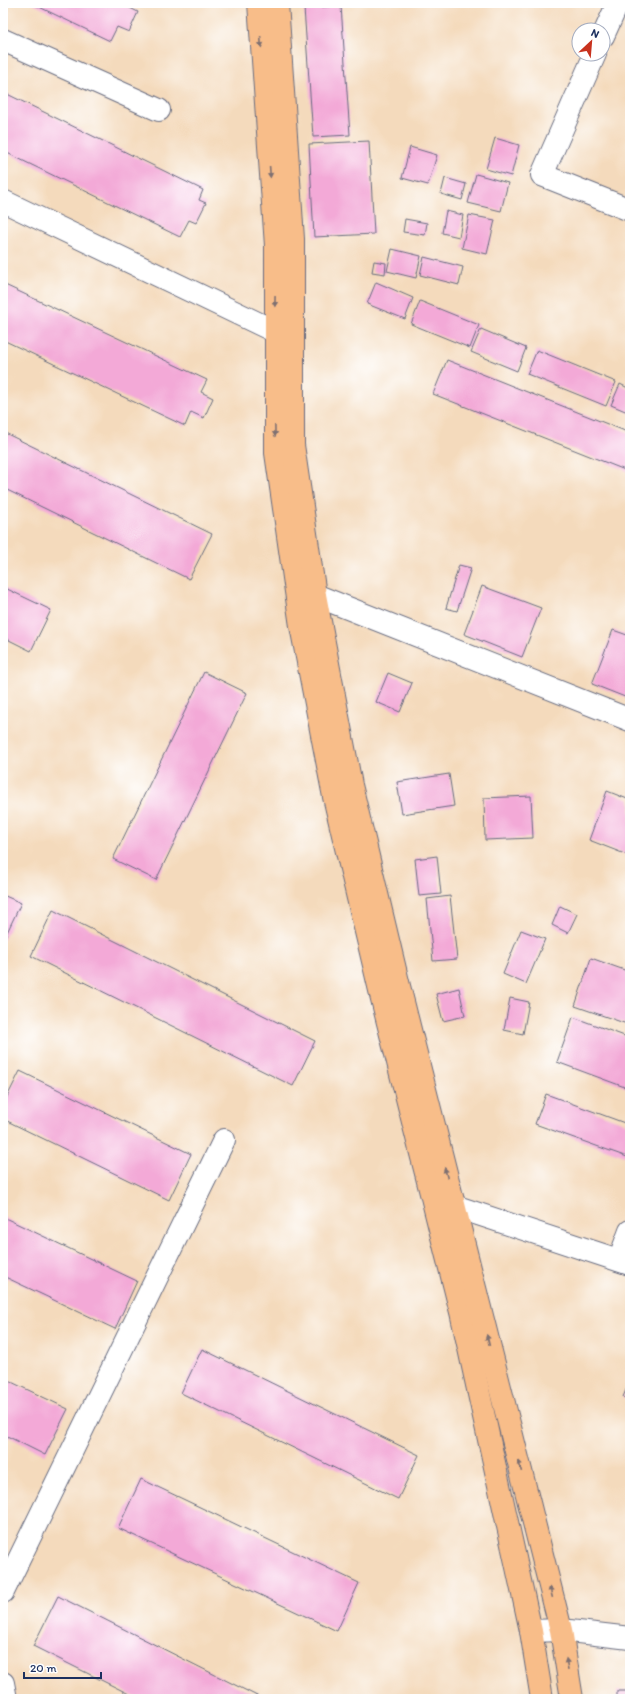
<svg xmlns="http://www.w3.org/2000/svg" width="633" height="1702" font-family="Itim,sans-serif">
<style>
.building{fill:#f3a9d7}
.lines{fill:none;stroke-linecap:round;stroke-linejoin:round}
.minor-casing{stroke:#676b7f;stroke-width:24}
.major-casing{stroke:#676b7f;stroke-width:24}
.minor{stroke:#fff;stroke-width:22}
.major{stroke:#f8bd89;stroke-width:22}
.oneway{fill:#7e6f71}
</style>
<rect width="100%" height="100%" fill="#fff"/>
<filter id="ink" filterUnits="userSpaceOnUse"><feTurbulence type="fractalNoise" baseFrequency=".025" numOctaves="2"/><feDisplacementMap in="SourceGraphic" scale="8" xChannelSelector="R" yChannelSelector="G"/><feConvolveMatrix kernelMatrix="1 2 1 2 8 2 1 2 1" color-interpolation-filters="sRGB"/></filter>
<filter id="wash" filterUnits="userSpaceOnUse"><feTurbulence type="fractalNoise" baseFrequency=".012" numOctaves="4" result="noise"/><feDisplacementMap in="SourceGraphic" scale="16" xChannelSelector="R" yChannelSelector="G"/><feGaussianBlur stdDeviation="0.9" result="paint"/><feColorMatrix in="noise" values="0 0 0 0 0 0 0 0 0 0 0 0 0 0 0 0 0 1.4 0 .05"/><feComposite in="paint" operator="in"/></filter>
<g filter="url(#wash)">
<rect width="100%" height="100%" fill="#f4dabc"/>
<g id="blocks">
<g class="building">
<path d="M31,3h97l-2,3 12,6 -9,20 -12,-5 -7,14z"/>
<path d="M341,6l9,129 -37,2 -9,-129z"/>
<path d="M3,92l200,98 -4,10 7,3 -10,20 -7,-3 -9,17 -177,-86z"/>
<path d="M495,138l24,7 -8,31 -25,-7z"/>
<path d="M369,141l5,93 -60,3 -5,-93z"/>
<path d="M410,147l27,8 -9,30 -26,-7z"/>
<path d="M476,174l32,9 -7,28 -33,-8z"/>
<path d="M445,178l21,6 -4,16 -21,-6z"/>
<path d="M446,211l17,4 -4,22 -17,-4z"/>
<path d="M469,215l26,5 -8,34 -25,-6z"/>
<path d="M405,219l22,4 -2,12 -22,-3z"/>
<path d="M392,249l29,7 -5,22 -29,-7z"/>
<path d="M424,257l39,10 -4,18 -39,-10z"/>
<path d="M374,261l12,2 -1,11 -13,-2z"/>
<path d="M376,282l37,16 -8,21 -38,-15z"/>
<path d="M3,284l204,96 -6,12 12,6 -9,20 -13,-6 -6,14 -182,-86z"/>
<path d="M420,301l59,24 -9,23 -59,-24z"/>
<path d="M481,329l45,19 -9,23 -46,-19z"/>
<path d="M537,350l79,32 -10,24 -79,-32z"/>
<path d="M447,360l183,73v39l-197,-78z"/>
<path d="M620,384l10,5v24l-19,-8z"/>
<path d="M3,432l209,102 -23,45 -186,-91z"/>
<path d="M459,565l12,3 -14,43 -11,-3z"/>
<path d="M482,586l59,22 -19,49 -58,-23z"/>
<path d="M3,587l48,23 -20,41 -28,-14z"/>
<path d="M613,630l17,6v63l-38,-15z"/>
<path d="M204,672l43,21 -91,187 -43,-21z"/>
<path d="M388,673l24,10 -12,29 -24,-10z"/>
<path d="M449,774l5,32 -52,8 -5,-32z"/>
<path d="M607,791l23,9v56l-41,-16z"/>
<path d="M531,796l2,42 -48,2 -1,-42z"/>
<path d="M437,856l4,38 -22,2 -4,-37z"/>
<path d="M3,895l18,8 -18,38z"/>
<path d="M450,896l7,63 -24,2 -6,-62z"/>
<path d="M560,906l17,8 -9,19 -16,-8z"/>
<path d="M53,910l262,131 -22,45 -262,-130z"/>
<path d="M521,930l24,9 -19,45 -23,-10z"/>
<path d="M591,958l39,14v53l-55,-19z"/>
<path d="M459,988l6,28 -22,5 -7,-27z"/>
<path d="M510,998l19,4 -6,32 -19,-4z"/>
<path d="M573,1017l57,21v51l-73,-27z"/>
<path d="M20,1071l171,83 -22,46 -166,-81v-14z"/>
<path d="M546,1094l84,31v33l-95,-34z"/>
<path d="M3,1217l134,64 -22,48 -112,-53z"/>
<path d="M202,1349l217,106 -21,44 -217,-106z"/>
<path d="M3,1378l65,31 -23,46 -42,-21z"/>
<path d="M630,1380v20l-7,-3z"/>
<path d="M141,1479l218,104 -22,48 -219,-103z"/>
<path d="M58,1596l205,103h-124l-106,-53z"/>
<rect x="617" y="1691" width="13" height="8"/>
</g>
</g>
</g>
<g filter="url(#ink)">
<use href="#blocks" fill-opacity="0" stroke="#676b7f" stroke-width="1"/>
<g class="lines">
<defs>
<g id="minor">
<path d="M603,36l15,-33"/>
<path d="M3,40l156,70"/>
<path d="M595,54l-53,121 88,35"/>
<path d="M3,201l271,130"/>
<path d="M315,595l315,125"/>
<path d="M454,1206l176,58"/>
<path d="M619,1260l11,-29"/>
<path d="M3,1592l221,-452"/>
<path d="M531,1631l30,-1 69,8"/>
<path d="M3,1683l3,16"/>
</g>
<g id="major">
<path d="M259,3l17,243v207l25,173 33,171 48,202 79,313 70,319 11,68"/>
<path d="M277,3l16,236v206l22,150 36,190 48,201 162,644 11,69"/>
</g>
</defs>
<use href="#minor" class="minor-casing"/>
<use href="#major" class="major-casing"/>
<use href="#minor" class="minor"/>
<use href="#major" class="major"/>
</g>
<defs><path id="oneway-solid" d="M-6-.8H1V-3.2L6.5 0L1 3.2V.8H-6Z"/></defs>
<g class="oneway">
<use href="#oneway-solid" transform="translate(261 42) rotate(86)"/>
<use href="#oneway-solid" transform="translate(270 172) rotate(86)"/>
<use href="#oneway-solid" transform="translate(275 301) rotate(91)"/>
<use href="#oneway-solid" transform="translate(275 431) rotate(89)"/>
<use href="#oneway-solid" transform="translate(446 1173) rotate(-104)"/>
<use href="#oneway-solid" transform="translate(488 1340) rotate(-104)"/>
<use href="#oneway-solid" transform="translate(520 1466) rotate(-104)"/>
<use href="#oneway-solid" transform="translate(551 1592) rotate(-104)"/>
<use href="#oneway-solid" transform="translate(567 1664) rotate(-100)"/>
</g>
</g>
<rect width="633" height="1702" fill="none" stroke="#fff" stroke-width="16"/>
<g transform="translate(591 42) rotate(26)"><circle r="19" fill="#ffffff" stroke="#a4acbf"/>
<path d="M0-3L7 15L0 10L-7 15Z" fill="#c8321e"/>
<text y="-6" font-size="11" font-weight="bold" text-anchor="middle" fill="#1b2f5e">N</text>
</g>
<path d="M24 1672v6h77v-6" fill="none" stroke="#1b2f5e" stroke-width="2"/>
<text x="30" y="1672" font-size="12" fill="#1b2f5e" stroke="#ffffff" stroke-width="3" paint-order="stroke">20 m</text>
</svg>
